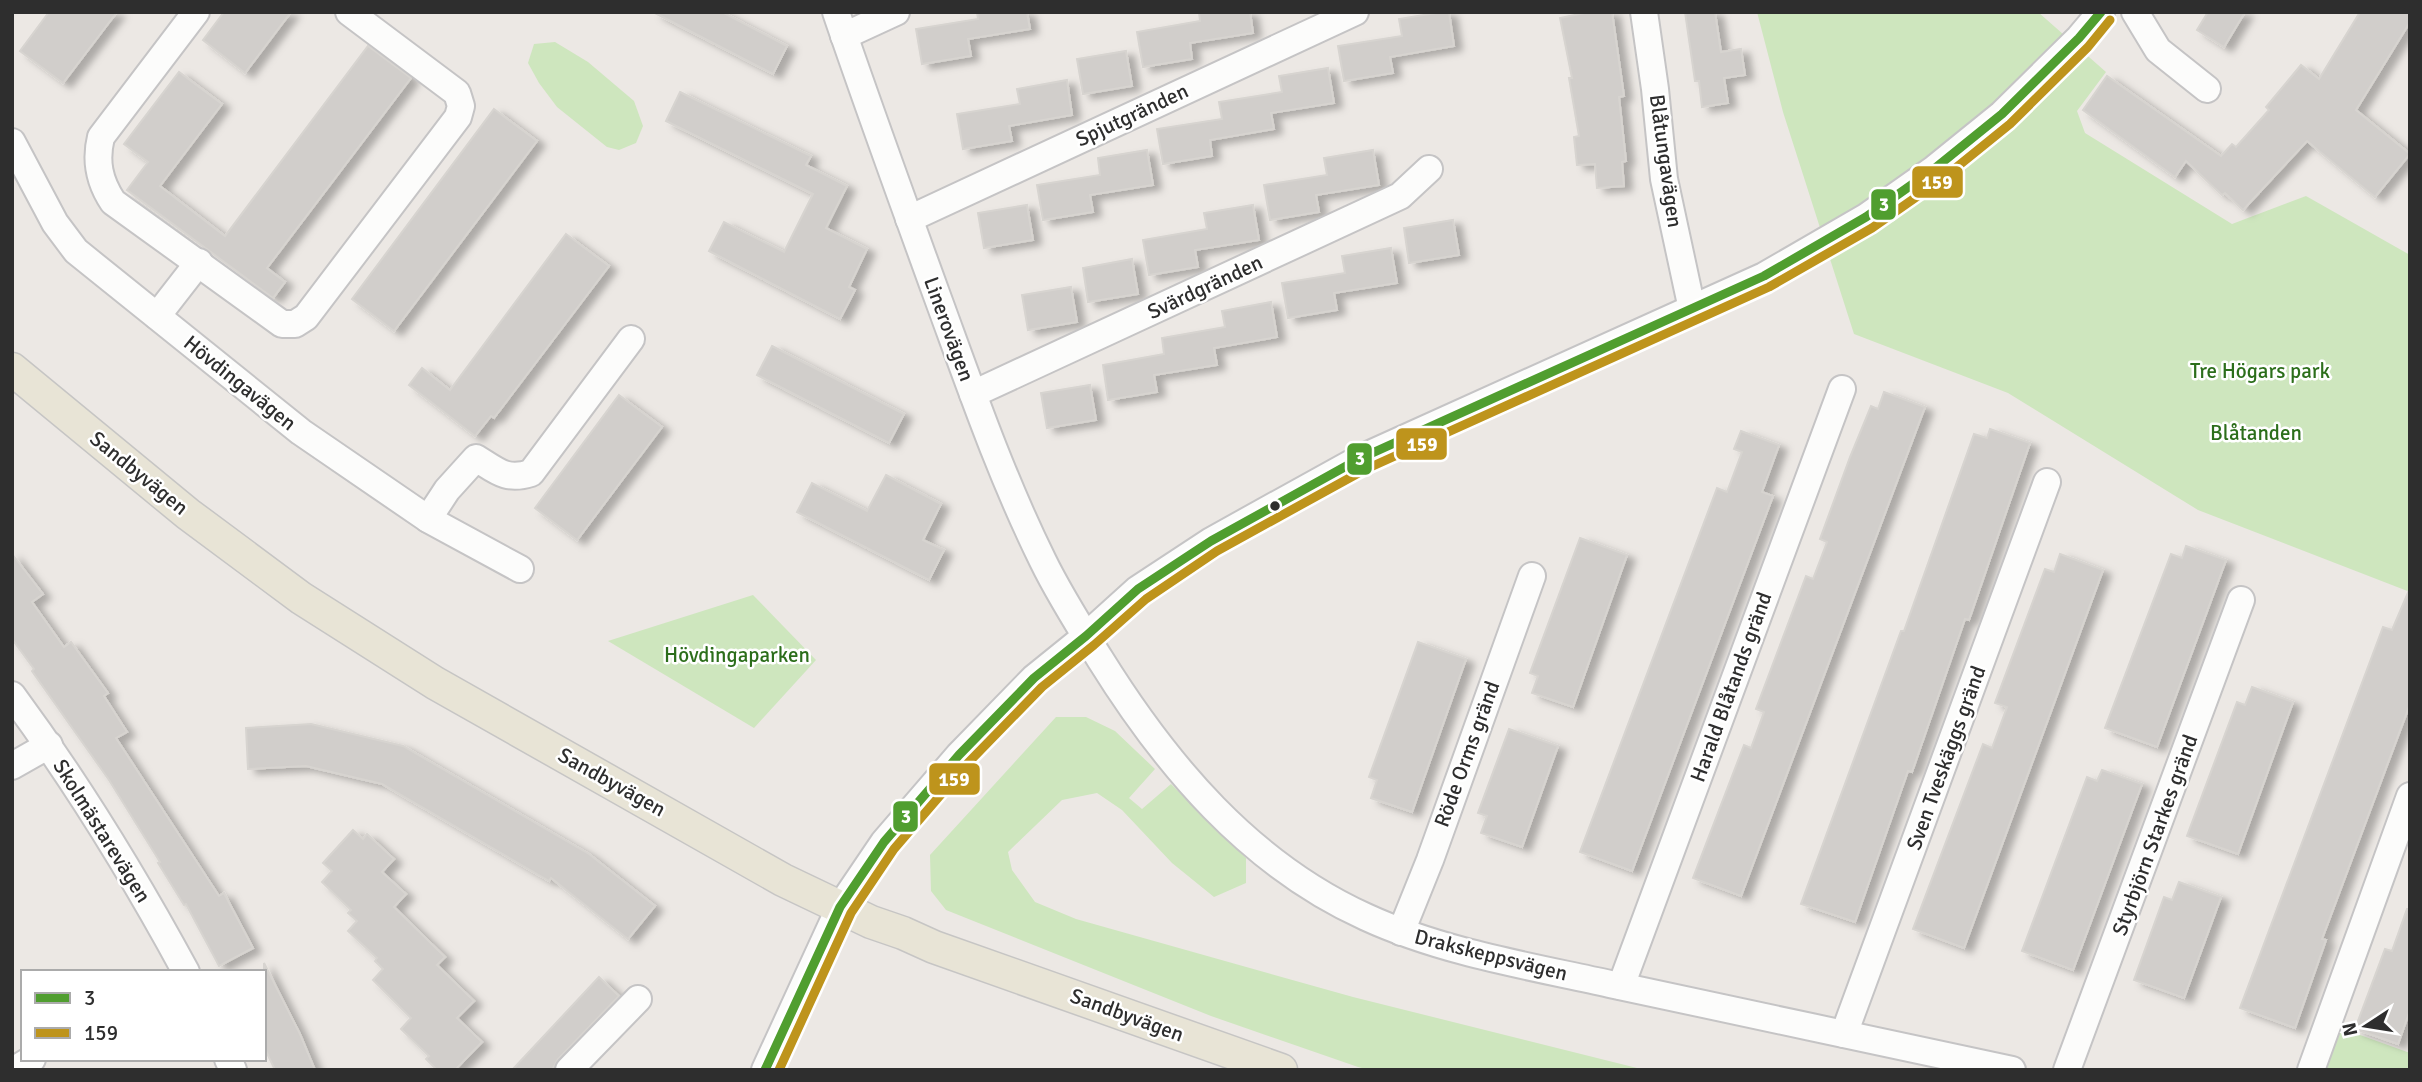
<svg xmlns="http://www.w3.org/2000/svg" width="2422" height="1082" font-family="Signika,sans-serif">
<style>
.green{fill:#cee6be}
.building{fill:#d1cecb;stroke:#d7d4d0;stroke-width:2;filter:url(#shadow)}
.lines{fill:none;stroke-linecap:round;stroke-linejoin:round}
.minor-casing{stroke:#c5c4c5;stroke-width:30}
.major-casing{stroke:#c6c5c4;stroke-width:35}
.minor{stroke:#fcfcfb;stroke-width:26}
.major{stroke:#e8e4d6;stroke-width:32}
.bus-1-casing{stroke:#fff;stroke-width:14}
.bus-2-casing{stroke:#fff;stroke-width:14}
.bus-1{stroke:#509e2f;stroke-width:9}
.bus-2{stroke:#be941c;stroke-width:9}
.bus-dot{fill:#2e2e2e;stroke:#fff;stroke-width:2.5}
.labels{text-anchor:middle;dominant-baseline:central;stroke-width:5;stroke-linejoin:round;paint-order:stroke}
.street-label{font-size:21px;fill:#2e2e2e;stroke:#fff}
.park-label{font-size:21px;fill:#2c6e1b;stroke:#fff}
.line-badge{stroke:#fff;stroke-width:2.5}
.badge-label{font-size:19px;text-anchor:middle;font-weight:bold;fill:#fff}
</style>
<defs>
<filter id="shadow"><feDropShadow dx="8" dy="4.5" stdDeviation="3.5" flood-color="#0004"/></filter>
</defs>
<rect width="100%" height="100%" fill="#ece8e4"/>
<g class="green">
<path d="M1757,12h281l68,60 -29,39 8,22 147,91 74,-28 104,59v337l-212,-82 -190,-117 -154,-59 -71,-222z"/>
<path d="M555,42l33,20 46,39 9,25 -7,17 -17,7 -12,-3 -50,-40 -18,-24 -11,-20 6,-19z"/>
<path d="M753,595l63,65 -62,68 -146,-87z"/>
<path d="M1056,717h30l29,14 40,38 -26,29 13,11 29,-25 75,74v25l-32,14 -42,-34 -50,-53 -25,-17 -35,7 -54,52 4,18 23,32 41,17 277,78 292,73h-275l-12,-3 -147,-51 -265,-106 -15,-19 -1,-36z"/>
<path d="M2338,1027l72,26v17h-89z"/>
</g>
<g class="building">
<path d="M49,12h68l-54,71 -43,-32z"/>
<path d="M224,12h67l-46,61 -42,-33z"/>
<path d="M653,12h69l65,34 -14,28z"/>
<path d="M977,12h50l3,17 -62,10 3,17 -49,8 -6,-35 62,-10z"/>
<path d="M1199,12h51l3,21 -63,10 2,16 -49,8 -6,-35 63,-11z"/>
<path d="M1442,12h7l5,34 -64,11 3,16 -49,8 -6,-35 64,-10 -3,-17z"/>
<path d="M1589,12h23l12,84 -5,1 7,64 -4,1 2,24 -27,2 -2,-24 -18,1 -3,-28 5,-1 -10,-58h3l-12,-60z"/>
<path d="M1685,12h30l6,40 20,-3 4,26 -21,3 4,25 -26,4 -3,-26h-4z"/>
<path d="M2208,12h37l-21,35 -27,-17z"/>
<path d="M2360,12h50v10l-54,88 54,44 -35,43 -68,-56 -64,69 -18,-17 -3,2 -36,-34 -11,16 -92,-67 24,-34 114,80 11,-12 4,3 33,-37 -3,-3 35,-42 18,14z"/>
<path d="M368,46l43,32 -144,190 18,14 -12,16 -146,-108 21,-28 -24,-18 55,-72 43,32 -62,82 65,50z"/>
<path d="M1126,51l6,35 -49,8 -6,-35z"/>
<path d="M1328,68l6,35 -63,10 3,16 -64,11 2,16 -49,8 -6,-35 65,-10 -3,-17 63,-10 -3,-16z"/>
<path d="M1067,80l5,35 -63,11 3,15 -49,8 -6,-35 63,-10 -3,-15z"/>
<path d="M680,92l131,64 -5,9 41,21 -21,42 41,21 -18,38 6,3 -15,29 -131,-68 15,-29 60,30 29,-58 -147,-73z"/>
<path d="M494,109l43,32 -143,190 -42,-32z"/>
<path d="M1147,150l6,35 -63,10 3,17 -50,8 -6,-35 63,-10 -2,-17z"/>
<path d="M1373,150l6,35 -63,10 3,17 -49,8 -6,-35 63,-10 -3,-17z"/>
<path d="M1027,205l6,35 -49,8 -6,-35z"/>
<path d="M1253,205l6,35 -64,10 3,17 -49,8 -6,-35 64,-11 -3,-16z"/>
<path d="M1453,220l6,35 -50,8 -5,-35z"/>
<path d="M566,234l43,32 -115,152 -3,-2 -16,20 -66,-51 13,-17 28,22z"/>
<path d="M1391,248l6,35 -63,10 3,17 -49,8 -6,-35 63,-10 -3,-17z"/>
<path d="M1132,259l6,35 -50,8 -5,-34z"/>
<path d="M1071,287l6,35 -49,8 -6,-35z"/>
<path d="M1271,302l6,35 -63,11 3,17 -63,10 3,17 -49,8 -5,-35 61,-11 -2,-16 63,-11 -3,-16z"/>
<path d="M772,346l132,68 -15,29 -132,-68z"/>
<path d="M1090,385l6,35 -49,8 -6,-35z"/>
<path d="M1884,392l41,15 -184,489 -48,-18 51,-133 7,3 13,-36 -8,-3 50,-133 7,3 14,-37 -7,-3 30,-82 21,-51 7,3z"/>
<path d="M619,395l43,32 -85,113 -42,-32z"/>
<path d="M1990,429l40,14 -61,177 -4,-1 -53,153 -4,-1 -53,151 -54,-18 100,-273h3l70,-197 13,4z"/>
<path d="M1741,431l38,14 -17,47 11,4 -141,375 -52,-19 137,-364 10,4 15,-40 -8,-3z"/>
<path d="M886,475l55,29 -18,36 21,10 -15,30 -132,-68 15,-29 55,28z"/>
<path d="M1580,538l47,17 -54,152 -41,-14 6,-17 -8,-3z"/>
<path d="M2186,546l40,14 -69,187 -52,-19 66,-174 11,4z"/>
<path d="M12,554l31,40 -11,8 32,45 7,-5 37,51 -4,3 23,36 -11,6 103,158 5,-3 29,55 -34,18 -33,-62 -2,1 -26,-42 2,-1 -51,-82 -77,-109 2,-2 -22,-30z"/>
<path d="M2060,554l43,16 -139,378 -51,-19 70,-185 9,4 15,-41 -12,-4 50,-134 9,3z"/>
<path d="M2410,588v116l-88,235 4,1 -31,88 -55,-20 143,-381 9,3z"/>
<path d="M1418,642l48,17 -54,153 -41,-14 6,-18 -8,-3z"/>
<path d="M2252,687l41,15 -55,152 -51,-18 50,-134 8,3z"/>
<path d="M311,724l92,22 186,108 66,52 -27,33 -77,-61 -2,3 -167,-97 -76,-18 -58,3 -2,-41z"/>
<path d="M1509,729l49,17 -36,101 -41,-14 6,-17 -9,-3z"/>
<path d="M2102,770l40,14 -69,186 -51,-19 65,-174 10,4z"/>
<path d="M353,830l10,9 4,-5 27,25 -12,13 24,22 -12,13 51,50 -8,8 37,36 -17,17 25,24 -27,28h-18l-11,-11 3,-3 -28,-27 10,-11 -38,-38 10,-11 -8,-8 2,-3 -29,-27 9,-10 -9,-8 3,-3 -29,-28 10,-11 -9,-8z"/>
<path d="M2179,882l42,15 -37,101 -50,-18 30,-83 8,3z"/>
<path d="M2407,909h3v101l-12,34 -43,-15 30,-80 7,2z"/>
<path d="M264,963l36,71 15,36h-40l-11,-23z"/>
<path d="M599,977l20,19 -61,63 -6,11h-40z"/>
</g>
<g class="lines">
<defs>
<g id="minor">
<path d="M196,12l-95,125c-6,24 -2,44 12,65l169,122h13l11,-7 152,-200 3,-11 -4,-13 -108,-81"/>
<path d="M836,12c32,94 66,187 100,281 33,90 64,181 107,268 16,33 37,66 57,98 66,106 149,205 266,258 76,35 163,49 244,67 134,29 268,57 402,86"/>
<path d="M1644,12l11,77 9,90 28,130"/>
<path d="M2135,12l23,38 49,39"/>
<path d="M844,36l52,-24"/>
<path d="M12,142l43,81 21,28 225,181 127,87 92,50"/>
<path d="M909,219l446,-207"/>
<path d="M157,316l42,-54"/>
<path d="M973,394l427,-198 29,-27"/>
<path d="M428,519l19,-29 29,-32c21,13 30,23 55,15l100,-134"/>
<path d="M12,695c65,88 122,181 174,277"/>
<path d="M12,766l37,-21"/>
<path d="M1401,932l29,-72 102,-284"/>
<path d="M1621,986l221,-597"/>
<path d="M1844,1034l203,-552"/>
<path d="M228,1059l5,11"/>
<path d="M14,1070l18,-11"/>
<path d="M569,1070l69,-71"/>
<path d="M765,1070l75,-163 44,-65 75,-87 75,-77 52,-42 52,-47 73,-48 148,-82 405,-183 102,-59 68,-48 68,-55 77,-76 22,-26"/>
<path d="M2067,1070l174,-470"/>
<path d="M2311,1070l99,-274"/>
</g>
<path id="major" d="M12,369l176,145 113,84 134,85 348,197 88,42 32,11 31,14 347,123"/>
</defs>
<use href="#minor" class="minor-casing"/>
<use href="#major" class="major-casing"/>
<use href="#minor" class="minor"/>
<use href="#major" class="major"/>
<defs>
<path id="bus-1" d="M765,1070l75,-163 44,-65 75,-87 75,-77 52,-42 52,-47 73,-48 148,-82 405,-183 102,-59 68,-48 68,-55 77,-76 22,-26"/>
<path id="bus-2" d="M779,1070l72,-157 43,-64 74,-86 74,-76 52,-42 52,-46 71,-48 147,-81 405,-183 103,-59 70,-49 68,-55 78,-77 22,-27"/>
</defs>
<use href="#bus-1" class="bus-1-casing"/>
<use href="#bus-2" class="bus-2-casing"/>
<use href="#bus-1" class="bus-1"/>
<use href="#bus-2" class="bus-2"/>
</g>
<circle class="bus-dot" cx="1275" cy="506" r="6"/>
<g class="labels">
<g class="street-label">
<text transform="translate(1132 115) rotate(-25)">Spjutgränden</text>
<text transform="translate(1666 161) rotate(82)">Blåtungavägen</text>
<text transform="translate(1205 287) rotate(-25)">Svärdgränden</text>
<text transform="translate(949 329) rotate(70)">Linerovägen</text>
<text transform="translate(240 383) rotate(39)">Hövdingavägen</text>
<text transform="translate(139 473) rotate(39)">Sandbyvägen</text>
<text transform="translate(1731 687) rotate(-70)">Harald Blåtands gränd</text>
<text transform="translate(1467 754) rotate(-70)">Röde Orms gränd</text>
<text transform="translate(1946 758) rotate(-70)">Sven Tveskäggs gränd</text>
<text transform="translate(612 782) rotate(29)">Sandbyvägen</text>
<text transform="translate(102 831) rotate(58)">Skolmästarevägen</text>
<text transform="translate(2155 835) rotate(-70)">Styrbjörn Starkes gränd</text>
<text transform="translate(1491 955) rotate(14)">Drakskeppsvägen</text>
<text transform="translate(1127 1015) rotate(20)">Sandbyvägen</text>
</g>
<g class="park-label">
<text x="2260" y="371">Tre Högars park</text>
<text x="2256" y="433">Blåtanden</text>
<text x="737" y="655">Hövdingaparken</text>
</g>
</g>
<g class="line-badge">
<rect x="1911" y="165" width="53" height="34" rx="7" fill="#be941c"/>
<rect x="1870" y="188" width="27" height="33" rx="7" fill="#509e2f"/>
<rect x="1395" y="427" width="53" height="34" rx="7" fill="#be941c"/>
<rect x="1346" y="442" width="27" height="34" rx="7" fill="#509e2f"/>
<rect x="928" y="762" width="53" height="34" rx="7" fill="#be941c"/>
<rect x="892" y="800" width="27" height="33" rx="7" fill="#509e2f"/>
</g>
<g class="badge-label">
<text x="1937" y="189">159</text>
<text x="1884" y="211">3</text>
<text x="1422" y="451">159</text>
<text x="1360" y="465">3</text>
<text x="954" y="786">159</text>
<text x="906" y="823">3</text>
</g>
<rect width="2422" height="1082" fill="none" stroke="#2e2e2e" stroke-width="28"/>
<rect x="21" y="970" width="245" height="91" fill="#ffffff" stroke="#ababab" stroke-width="2"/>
<rect x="35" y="993" width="35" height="10" fill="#509e2f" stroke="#ababab" stroke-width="2"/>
<text x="84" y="1005" font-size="21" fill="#2e2e2e">3</text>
<rect x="35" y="1028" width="35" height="10" fill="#be941c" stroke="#ababab" stroke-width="2"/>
<text x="84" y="1040" font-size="21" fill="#2e2e2e">159</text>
<g transform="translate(2366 1026) rotate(258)" stroke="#ffffff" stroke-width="5" paint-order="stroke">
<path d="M0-5L12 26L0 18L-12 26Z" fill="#2e2e2e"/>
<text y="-10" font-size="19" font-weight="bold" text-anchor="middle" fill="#2e2e2e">N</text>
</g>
</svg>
